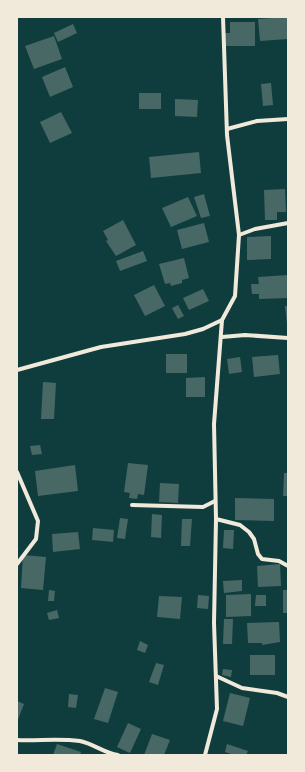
<svg xmlns="http://www.w3.org/2000/svg" width="305" height="772" font-family="'Sofia Sans Condensed',sans-serif">
<style>
.building{fill:#486865}
.lines{fill:none;stroke-linecap:round;stroke-linejoin:round}
.minor{stroke:#f1e9da;stroke-width:4}
</style>
<rect width="100%" height="100%" fill="#0f3d3e"/>
<g class="building">
<path d="M288,17v22l-28,2 -2,-22z"/>
<path d="M230,22h25v24h-30v-13h5z"/>
<path d="M73,24l4,9 -19,9 -4,-9z"/>
<path d="M54,36l8,23 -28,10 -9,-23z"/>
<path d="M65,67l8,20 -23,10 -8,-20z"/>
<path d="M271,83l2,22 -10,1 -2,-22z"/>
<rect x="139" y="93" width="22" height="16"/>
<path d="M175,99l23,1 -1,17 -22,-1z"/>
<path d="M61,112l11,21 -22,10 -10,-21z"/>
<path d="M199,152l2,21 -50,5 -2,-21z"/>
<path d="M285,189l1,23h-9v8h-12l-1,-30z"/>
<path d="M204,194l6,22 -9,2 -7,-21z"/>
<path d="M188,197l9,19 -26,11 -9,-19z"/>
<path d="M123,220l13,25 -20,11 -10,-15 2,-1 -5,-9z"/>
<path d="M204,223l5,19 -27,7 -5,-19z"/>
<path d="M271,236v23l-24,1v-23z"/>
<path d="M143,251l4,10 -27,10 -4,-10z"/>
<path d="M184,258l5,20 -7,2v3l-11,3 -1,-3 -5,1 -6,-20z"/>
<path d="M288,275v23l-29,1v-5h-7l-1,-10h8l-1,-7z"/>
<path d="M154,285l11,21 -20,10 -11,-21z"/>
<path d="M203,289l6,12 -20,9 -6,-12z"/>
<path d="M178,305l6,11 -6,3 -6,-11z"/>
<path d="M285,306h3v18h-1z"/>
<rect x="166" y="354" width="21" height="19"/>
<path d="M278,355l2,19 -26,3 -2,-20z"/>
<path d="M240,357l2,15 -13,2 -2,-15z"/>
<path d="M205,377v20h-19v-19z"/>
<path d="M43,382l13,1 -2,36h-13z"/>
<path d="M40,445l2,9 -10,1 -2,-9z"/>
<path d="M128,463l20,2 -4,30 -6,-1 -1,5 -8,-1 1,-5 -6,-1z"/>
<path d="M75,465l3,26 -40,5 -3,-25z"/>
<path d="M284,473h4v23h-5z"/>
<path d="M160,483l19,1 -1,19 -19,-1z"/>
<path d="M235,498l39,1v22l-39,-1z"/>
<path d="M152,514l10,1 -1,23 -10,-1z"/>
<path d="M120,518l8,1 -3,20 -8,-1z"/>
<path d="M182,519h10l-2,27h-9z"/>
<path d="M93,528l21,2 -1,12 -21,-2z"/>
<path d="M224,530h10l-1,19 -10,-1z"/>
<path d="M78,532l2,17 -27,3 -1,-18z"/>
<path d="M23,555l23,2 -3,33 -22,-2z"/>
<path d="M280,564l1,22 -23,1 -1,-21z"/>
<path d="M242,580v11l-18,2 -1,-12z"/>
<path d="M49,590l6,1 -1,10h-6z"/>
<rect x="283" y="590" width="5" height="23"/>
<path d="M251,594v22l-25,1v-22z"/>
<path d="M198,595l11,1 -1,13 -11,-1z"/>
<path d="M256,595h10v11h-11z"/>
<path d="M159,596l23,1 -2,22 -23,-2z"/>
<path d="M57,610l2,8 -10,2 -2,-7z"/>
<path d="M224,619h9l-1,25h-9z"/>
<path d="M279,622l1,20 -18,3v-2h-14l-1,-20z"/>
<path d="M140,641l8,4 -3,8 -8,-3z"/>
<rect x="250" y="655" width="25" height="20"/>
<path d="M156,663l8,2 -6,20 -9,-3z"/>
<path d="M223,669l9,1 -1,7 -9,-2z"/>
<path d="M105,688l13,4 -10,31 -14,-4z"/>
<path d="M230,693l20,5 -7,28 -20,-5z"/>
<path d="M69,694l9,1 -2,13 -8,-1z"/>
<path d="M17,701l7,3 -7,18z"/>
<path d="M128,723l13,6 -11,24 -13,-6z"/>
<path d="M152,734l18,6 -6,15h-20z"/>
<path d="M57,744l24,8 -1,3h-27z"/>
<path d="M227,744l21,7 -2,4h-12l-9,-3z"/>
</g>
<g class="lines">
<g class="minor">
<path d="M227,129l30,-8 31,-2"/>
<path d="M239,235l16,-6 33,-6"/>
<path d="M222,337l23,-2 43,3"/>
<path d="M17,370l84,-23 84,-13 18,-5 19,-9 13,-24 4,-61 -12,-100 -4,-118"/>
<path d="M17,472l21,49 -2,18 -19,25"/>
<path d="M132,505l71,2 12,-6"/>
<path d="M216,519l24,6 9,7 5,7 4,15 4,5 17,2 9,5"/>
<path d="M216,676l26,12 35,5 11,4"/>
<path d="M17,740c21,1 41,-2 63,1 14,3 24,12 38,14"/>
<path d="M205,755l12,-46 -3,-86 2,-104 -2,-95 8,-104"/>
</g>
</g>
<rect width="305" height="772" fill="none" stroke="#f1e9da" stroke-width="36"/>
</svg>
